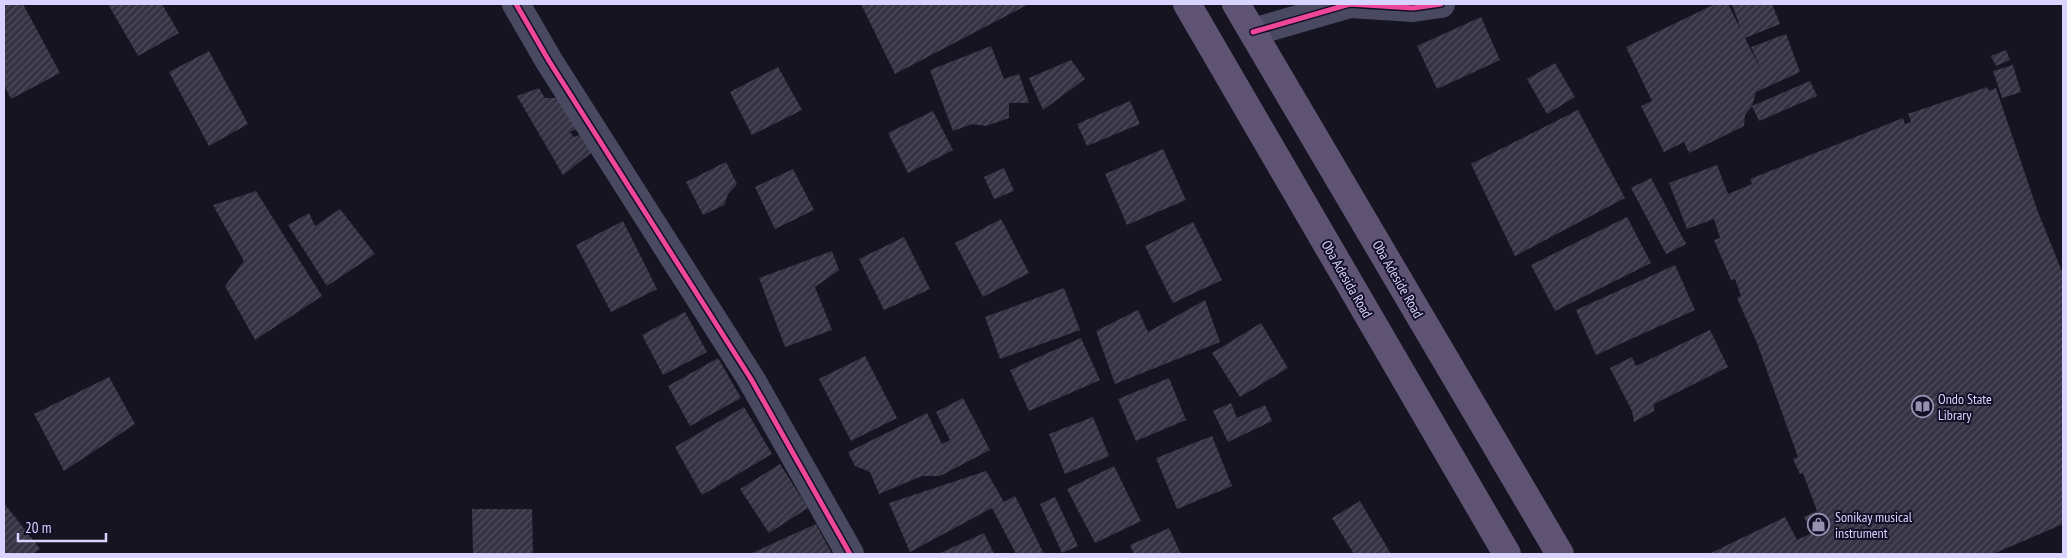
<svg xmlns="http://www.w3.org/2000/svg" width="2067" height="558" font-family="'PT Sans Narrow',sans-serif">
<style>
.building{fill:url(#building-hatch)}
.lines{fill:none;stroke-linecap:round;stroke-linejoin:round}
.minor{stroke:#4a4962;stroke-width:28}
.primary{stroke:#5e5373;stroke-width:28}
.cycleway-casing{stroke:#130f26;stroke-width:8}
.cycleway{stroke:#ed469a;stroke-width:5}
.labels{text-anchor:middle;dominant-baseline:central;stroke-width:4;stroke-linejoin:round;paint-order:stroke}
.street-label{font-size:14px;fill:#d9d4ff;stroke:#130f26}
.poi-label{font-size:14px;fill:#d9d4ff;stroke:#130f26;text-anchor:start}
</style>
<defs>
<pattern id="building-hatch" width="6" height="6" patternUnits="userSpaceOnUse" patternTransform="scale(1.25)"><rect width="6" height="6" fill="#343243"/><path d="M-1 1l2-2M0 6l6-6M5 7l2-2" fill="none" stroke="#514f5f"/></pattern>
</defs>
<rect width="100%" height="100%" fill="#161421"/>
<g class="building">
<path d="M4,4h19l37,69 -49,26 -7,-14z"/>
<path d="M108,4h54l17,29 -41,23z"/>
<path d="M861,4h168l-134,70z"/>
<path d="M1715,4h13l13,26 -9,-26h40l8,20 -35,14 16,32 -10,-23 35,-13 14,38 -44,20 -4,14 -7,9 -1,11 -55,27 -5,-11 -20,10 -23,-46 11,-5 -26,-54z"/>
<path d="M1481,17l19,43 -63,29 -20,-43z"/>
<path d="M991,46l13,33 15,-5 10,29h-20v15l-23,8 -14,-2 -19,7 -23,-61z"/>
<path d="M2006,50l4,10 -14,6 -5,-10z"/>
<path d="M209,51l39,73 -39,22 -40,-74z"/>
<path d="M1071,60l14,19 -42,31 -14,-32z"/>
<path d="M1555,63l20,34 -28,17 -20,-35z"/>
<path d="M2013,65l8,27 -19,6 -9,-27z"/>
<path d="M778,67l24,43 -50,25 -22,-43z"/>
<path d="M1810,81l7,15 -58,25 -7,-15z"/>
<path d="M1987,87l2,4 7,-3 42,124 25,62v250l-70,30h-282v-1l74,-36 12,23 15,-7 -8,-16 13,-6 -14,-38 -3,1 -7,-15 5,-2 -41,-114 -20,-45 4,-2 -6,-17 -4,1 -17,-40 6,-2 -6,-19 -27,10 -18,-46 48,-18 11,29 24,-10 -2,-5 153,-61 2,6 6,-2 -3,-9h3z"/>
<path d="M539,88l6,10h12l22,30 -9,4 4,5 8,-3 13,16 -32,25 -46,-79z"/>
<path d="M1130,101l10,23 -53,22 -10,-22z"/>
<path d="M1578,110l47,88 -110,58 -44,-92z"/>
<path d="M933,111l20,39 -45,23 -20,-40z"/>
<path d="M1163,149l23,51 -59,25 -22,-51z"/>
<path d="M726,162l11,22 -9,10 -4,11 -21,10 -17,-33z"/>
<path d="M1004,168l10,23 -20,8 -10,-22z"/>
<path d="M793,169l21,41 -39,19 -20,-42z"/>
<path d="M1651,178l35,66 -20,10 -35,-66z"/>
<path d="M256,191l66,105 -67,44 -30,-54 19,-25 -31,-56z"/>
<path d="M340,209l35,45 -48,32 -39,-61 21,-12 6,13z"/>
<path d="M1627,217l24,46 -96,48 -24,-46z"/>
<path d="M1001,219l28,54 -46,24 -28,-54z"/>
<path d="M623,221l34,68 -46,23 -35,-67z"/>
<path d="M1193,222l29,58 -49,23 -28,-57z"/>
<path d="M904,237l26,52 -46,21 -25,-51z"/>
<path d="M832,251l7,19 -24,17 17,43 -47,17 -26,-69z"/>
<path d="M1675,265l20,45 -99,45 -20,-45z"/>
<path d="M1064,288l16,42 -80,29 -15,-42z"/>
<path d="M1205,300l15,42 -105,42 -19,-53 42,-21 10,22z"/>
<path d="M685,312l22,40 -44,23 -21,-40z"/>
<path d="M1261,323l27,45 -48,29 -28,-44z"/>
<path d="M1710,330l18,37 -74,37v7l-20,11 -2,-11 -22,-43 22,-11 4,9z"/>
<path d="M1081,338l19,42 -71,31 -19,-41z"/>
<path d="M865,356l32,62 -46,23 -32,-62z"/>
<path d="M718,358l23,40 -51,28 -22,-40z"/>
<path d="M109,377l26,47 -71,47 -30,-57z"/>
<path d="M1169,378l17,42 -50,21 -18,-42z"/>
<path d="M963,398l27,52 -50,26h-18l-43,18 -9,-22 -15,-6 -7,-14 79,-39 15,31 8,-4 -14,-28z"/>
<path d="M1231,403l6,15 28,-13 7,16 -44,21 -15,-31z"/>
<path d="M744,407l28,47 -70,41 -27,-48z"/>
<path d="M1093,417l16,39 -44,18 -16,-40z"/>
<path d="M1212,436l20,50 -55,23 -21,-51z"/>
<path d="M780,464l28,44 -39,25 -29,-44z"/>
<path d="M1114,466l27,55 -46,22 -28,-54z"/>
<path d="M986,471l18,31 11,-6 29,58h-28l-24,-46 -82,44 -21,-49z"/>
<path d="M1055,497l23,49 -16,7 -22,-49z"/>
<path d="M1360,501l31,53h-37l-22,-36z"/>
<path d="M4,503l36,46 -7,5h-29z"/>
<path d="M472,509h60l1,45h-60z"/>
<path d="M816,524l16,30h-82l26,-12z"/>
<path d="M1169,528l12,26h-47l-4,-9z"/>
<path d="M984,533l10,21h-56z"/>
</g>
<g class="lines">
<g class="minor">
<path d="M516,4l33,57 202,318 99,175"/>
<path d="M1253,32l97,-28 63,4 28,-4"/>
</g>
<g class="primary">
<path d="M1187,4l320,550"/>
<path d="M1236,4l324,550"/>
</g>
<defs>
<g id="cycleway">
<path d="M516,4l33,57 202,318 99,175"/>
<path d="M1253,32l97,-28 63,4 28,-4"/>
</g>
</defs>
<use href="#cycleway" class="cycleway-casing"/>
<use href="#cycleway" class="cycleway"/>
</g>
<defs>
<symbol id="library-ring" viewBox="-11 -11 22 22"><circle r="9.5" fill="#130f26" stroke="#9591b1" stroke-width="1.5"/><path d="M-6-4Q-3-5.5-.7-3.5V5Q-3 3-6 4ZM6-4Q3-5.5 .7-3.5V5Q3 3 6 4Z" fill="#9591b1"/></symbol>
<symbol id="shop-ring" viewBox="-11 -11 22 22"><circle r="9.5" fill="#130f26" stroke="#9591b1" stroke-width="1.5"/><path d="M-5-2.5h2.3a2.7 3.5 0 0 1 5.4 0H5L5.5 6h-11ZM-1.5-2.5h3a1.5 2.3 0 0 0-3 0Z" fill="#9591b1"/></symbol>
</defs>
<g fill-rule="evenodd">
<use href="#library-ring" x="1910" y="394" width="25" height="25"/>
<use href="#shop-ring" x="1806" y="512" width="25" height="25"/>
</g>
<g class="labels">
<g class="street-label">
<text transform="translate(1347 279) rotate(60)">Oba Adesida Road</text>
<text transform="translate(1398 279) rotate(60)">Oba Adeside Road</text>
</g>
<g class="poi-label">
<text x="1938" y="399">Ondo State<tspan x="1938" dy="16">Library</tspan></text>
<text x="1835" y="517">Sonikay musical<tspan x="1835" dy="16">instrument</tspan></text>
</g>
</g>
<rect width="2067" height="558" fill="none" stroke="#d9d4ff" stroke-width="10"/>
<path d="M18 533v8h88v-8" fill="none" stroke="#d9d4ff" stroke-width="2.5"/>
<text x="25" y="533" font-size="15" fill="#d9d4ff" stroke="#130f26" stroke-width="4" paint-order="stroke">20 m</text>
</svg>
